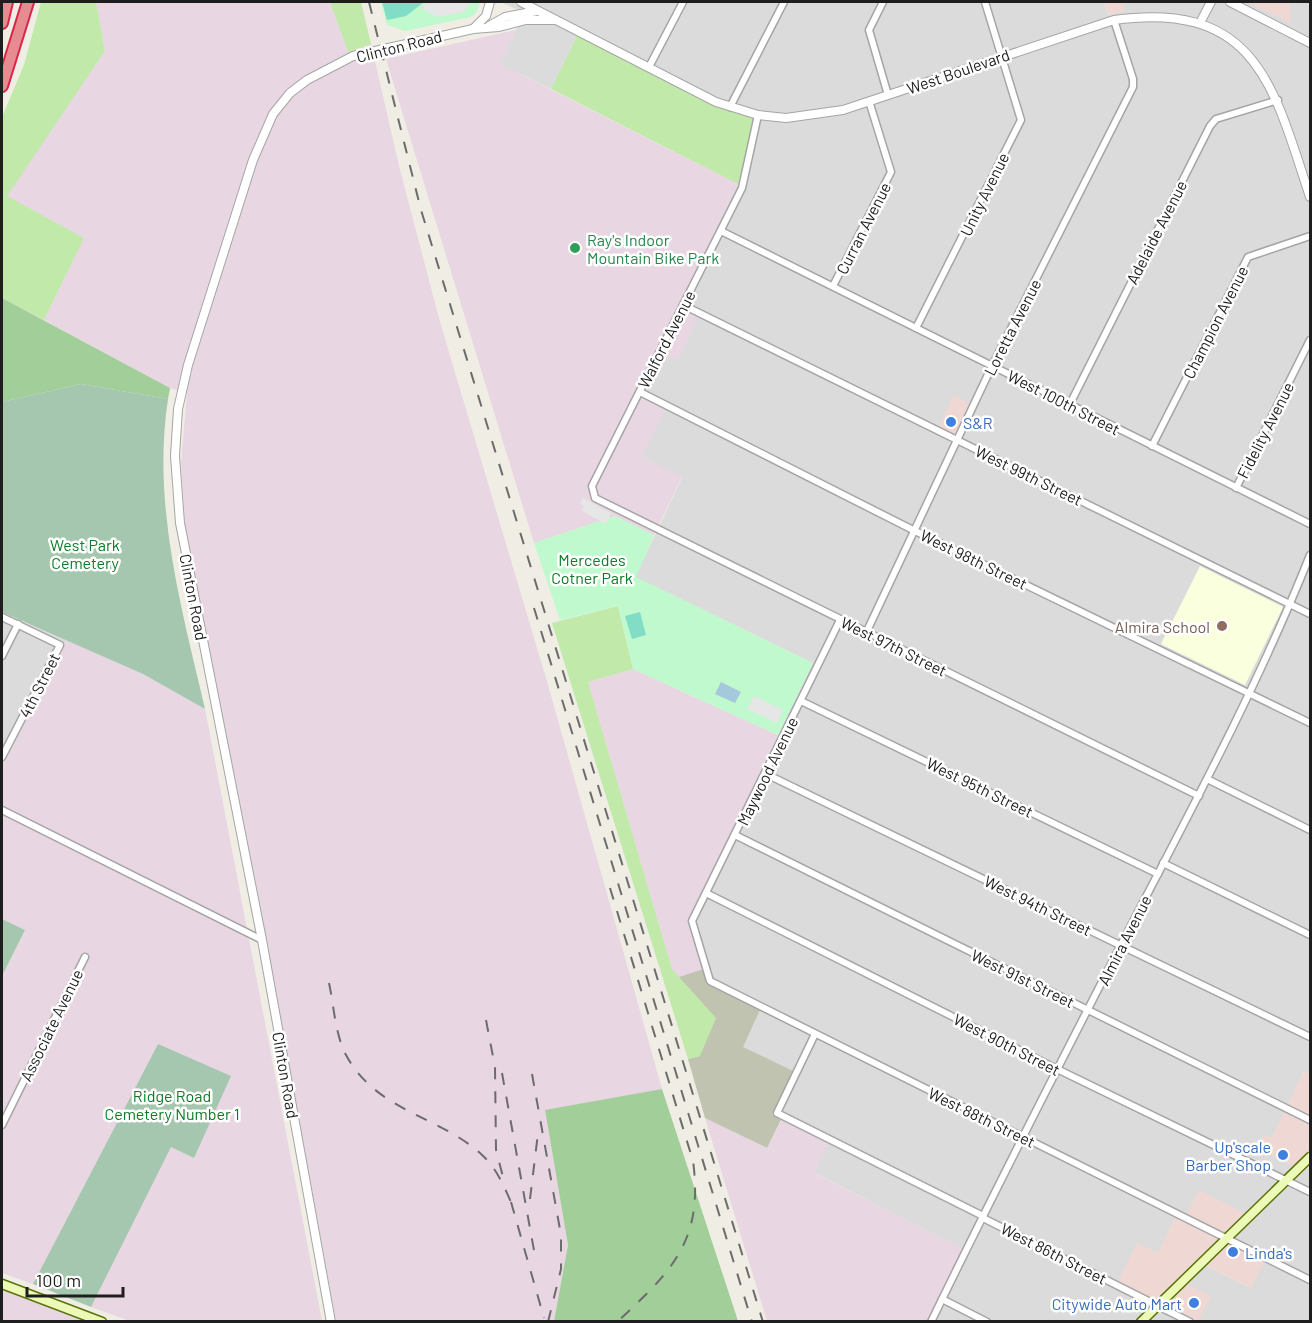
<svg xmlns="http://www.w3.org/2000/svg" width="1312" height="1323" font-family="Barlow,sans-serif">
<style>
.residential{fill:#dcdbdb;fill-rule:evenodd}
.commercial{fill:#efd8d3}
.industrial{fill:#e8d6e2}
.education{fill:#faffdd}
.construction{fill:#c0c3af}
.grass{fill:#c0e9aa}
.forest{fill:#a1ce99}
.cemetery{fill:#a5c7af}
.park{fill:#c0f9cd}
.pitch{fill:#82ddc7}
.parking{fill:#e6e6e6}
.water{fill:#a4c8dc}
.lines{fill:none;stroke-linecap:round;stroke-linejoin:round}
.minor-casing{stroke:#a5a5a5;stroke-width:9}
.tertiary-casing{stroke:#a5a5a5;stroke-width:10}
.secondary-casing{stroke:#587406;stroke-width:11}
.motorway-casing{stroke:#d82549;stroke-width:14}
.minor{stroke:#fff;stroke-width:6}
.tertiary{stroke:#fff;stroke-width:8}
.secondary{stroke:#ecf9b7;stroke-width:8}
.motorway{stroke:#e68c90;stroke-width:10}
.rail{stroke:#6c6c6c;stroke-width:2;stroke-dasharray:12 12;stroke-linecap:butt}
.leisure-dot{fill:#2e9e5b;stroke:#fff;stroke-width:2}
.shop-dot{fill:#3f7fe0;stroke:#fff;stroke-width:2}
.education-dot{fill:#8d6e63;stroke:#fff;stroke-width:2}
.labels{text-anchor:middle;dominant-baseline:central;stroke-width:5;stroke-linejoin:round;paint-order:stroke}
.street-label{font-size:16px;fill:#1e1e1e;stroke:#fff}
.leisure-label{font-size:16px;fill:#27864d;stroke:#fff;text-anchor:start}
.shop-label{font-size:16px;fill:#366cbe;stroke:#fff;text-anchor:start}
.park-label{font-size:16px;fill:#0c7b25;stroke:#fff}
.education-label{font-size:16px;fill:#785e54;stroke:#fff;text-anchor:end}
</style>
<rect width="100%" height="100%" fill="#efede4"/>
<g class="residential">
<path d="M500,2h604l4,13 16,-4 -2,-9h188v1072l-6,-3 -32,67 38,16v167h-375l33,-69 -155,-80 -31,-54 -1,2 -9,-4 -30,-69 18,-37 -53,-26 -18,-64 124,-257 -178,-86 47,-99 -40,-21 -6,-62 21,-45 42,-34 -21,-10 62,-127 -16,-71 -147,-72 -26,53 -52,-25 19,-38 31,-3zM1255,1218l-26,25 22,45 -45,-22 -18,19 -51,-41 21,9 26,-33z"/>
<path d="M2,612l65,28 -65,128z"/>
</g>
<g class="commercial">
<path d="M1104,2h18l3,9 -17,4z"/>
<path d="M1248,2h42l1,21z"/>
<path d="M954,395l17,9 -16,32 -17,-8z"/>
<path d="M1304,1071l6,3v80l-14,14 -38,-19 7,-14 7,2z"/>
<path d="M1199,1190l56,28 -25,25 35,17 -14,28 -45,-22 -18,19 23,11 -13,25 -80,-39 19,-39 21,10 18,-38 8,4z"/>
</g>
<g class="industrial">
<path d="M96,2h234l18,50 23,-8 28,122 41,156 108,363 114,404 -117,22 23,134 -14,76h-218l-85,-460 -66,-335 -4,-63 6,-69 -17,-6 -126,-68 40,-82 -78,-42 99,-145z"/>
<path d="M516,30l-16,34 238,120 -60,122 21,10 -21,44 -21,-9 -21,45 29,13 -23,48 40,20 -28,58 -39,-19 -81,27 -148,-484z"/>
<path d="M67,640l76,34 62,35 117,612h-192l-39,-14 80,-161 23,12 -36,-114 -125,240 -31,-11v-297l23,-46 -23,-11v-151z"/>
<path d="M633,669l145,66 -89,185 14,49 -24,8 -7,-8 -84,-287z"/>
<path d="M705,1118l62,30 16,-30 46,24 -15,31 155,79 -34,69h-168z"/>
<path d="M2,1284l100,37h-100z"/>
</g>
<path class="education" d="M1200,566l83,41 -38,78 -84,-41z"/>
<path class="construction" d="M703,969l4,15 53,26 -17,37 50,24 -21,44 9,5 -14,28 -62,-30 -17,-59 12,-3 -21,-79z"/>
<g class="grass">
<path d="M41,2h55l9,49 -98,145 77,42 -40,82 -42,-22v-181l22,-52z"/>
<path d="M330,2h31l10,42 -23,8z"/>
<path d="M577,36l121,62 56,20 -16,66 -187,-95z"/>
<path d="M618,606l15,63 -45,13 84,287 44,49 -16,38 -12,3 -136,-436z"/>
</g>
<g class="forest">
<path d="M2,298l168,90 -2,11 -87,-15 -79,18z"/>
<path d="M662,1089l76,232h-184l14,-76 -23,-135z"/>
</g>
<g class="cemetery">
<path d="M81,384l87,15c-16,105 13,207 37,310l-62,-35 -141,-62v-210z"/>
<path d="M2,919l23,11 -23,46z"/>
<path d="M158,1044l73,32 -37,82 -23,-11 -80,160 -58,-23z"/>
</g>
<g class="park">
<path d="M381,2h99l-4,11 -5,4 -66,14 -18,-6z"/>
<path d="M615,516l39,19 -18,42 177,86 -35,72 -145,-66 -15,-63 -58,14 -26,-77z"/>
</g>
<g class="pitch">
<path d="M382,2h42l-18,14 -19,4z"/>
<path d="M640,612l6,23 -14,4 -7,-23z"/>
</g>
<g class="parking">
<path d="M427,2h44l-7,10 -26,5 -16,-8z"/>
<path d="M583,498l28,15 -5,11 -24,-13 2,-5 -4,-3z"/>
<path d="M754,696l29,14 -6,13 -30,-14z"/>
</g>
<path class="water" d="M721,682l20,10 -6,11 -20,-9z"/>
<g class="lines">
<defs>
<g id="minor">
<path d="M883,2l-14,28 19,65"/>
<path d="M649,67l34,-65"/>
<path d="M730,107l54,-105"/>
<path d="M758,115l-16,73 -150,298 3,12 604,298"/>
<path d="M721,231l589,293"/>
<path d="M833,286l58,-114 -22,-71"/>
<path d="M683,305l627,309"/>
<path d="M916,328l105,-208 -36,-118"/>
<path d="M640,392l273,138 397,193"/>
<path d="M1070,404l140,-278 6,-7 62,-19"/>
<path d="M1152,446l96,-189 62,-21"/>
<path d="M1236,488l74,-148"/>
<path d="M2,617l58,28 -58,112"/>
<path d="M840,620l-148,301 18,60 600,299"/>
<path d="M866,633l126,-267 141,-279v-8l-19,-59"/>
<path d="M2,656l16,-32"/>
<path d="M801,701l357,173"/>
<path d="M766,774l544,263"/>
<path d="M1207,779l103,51"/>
<path d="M2,810l260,130"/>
<path d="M735,835l575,285"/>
<path d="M1163,863l147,72"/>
<path d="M706,893l351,176 253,123"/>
<path d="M815,1034l-38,79 206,103"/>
<path d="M2,1125l83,-168"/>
<path d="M983,1218l207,104"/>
<path d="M942,1299l45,23"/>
<path d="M931,1322c63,-130 128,-257 194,-385 65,-125 133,-251 185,-382"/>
</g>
<g id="tertiary">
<path d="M521,2l195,100 42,13 28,3 57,-8 271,-90c143,-20 160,68 196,177"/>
<path d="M1230,2l80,41"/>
<path d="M1202,19l9,-17"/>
<path d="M489,26l16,-9 32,-6"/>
<path d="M473,29l13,-13 4,-14"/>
<path d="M331,1322l-69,-382 -82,-417 -5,-67 3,-47 10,-44 65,-205 20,-46 17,-21 17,-13 46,-24 120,-27 26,-2 27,-7h29"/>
</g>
<g id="secondary">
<path d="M2,1284l100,38"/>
<path d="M1141,1322l169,-165"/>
</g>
<g id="motorway">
<path d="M2,23l5,-21"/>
<path d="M2,86l26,-84"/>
</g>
</defs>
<use href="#minor" class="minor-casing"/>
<use href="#tertiary" class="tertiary-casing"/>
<use href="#secondary" class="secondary-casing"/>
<use href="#motorway" class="motorway-casing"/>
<use href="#minor" class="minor"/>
<use href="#tertiary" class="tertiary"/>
<use href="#secondary" class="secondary"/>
<use href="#motorway" class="motorway"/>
<g class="rail">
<path d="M369,2l52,208 342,1112"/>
<path d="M534,608l218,714"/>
<path d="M610,888l83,273c11,80 -22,111 -76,161"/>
<path d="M329,983c5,23 6,51 17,72 31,57 92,60 135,99 17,15 24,35 33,55"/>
<path d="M486,1020l9,47 1,83 7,27"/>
<path d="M502,1073l33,183"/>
<path d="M532,1074l29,161v34l-13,53"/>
<path d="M530,1199l8,-66"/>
<path d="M511,1202l33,116"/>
</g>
</g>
<circle class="leisure-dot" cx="575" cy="248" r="6"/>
<g class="shop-dot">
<circle cx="951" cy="422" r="6"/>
<circle cx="1283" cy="1155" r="6"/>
<circle cx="1233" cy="1252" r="6"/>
<circle cx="1194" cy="1303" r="6"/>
</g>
<circle class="education-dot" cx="1222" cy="626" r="6"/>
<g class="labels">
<g class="street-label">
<text transform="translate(399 46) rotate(-14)">Clinton Road</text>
<text transform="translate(958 71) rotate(-19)">West Boulevard</text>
<text transform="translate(984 194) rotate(-64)">Unity Avenue</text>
<text transform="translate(863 228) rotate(-63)">Curran Avenue</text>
<text transform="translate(1156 232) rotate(-63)">Adelaide Avenue</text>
<text transform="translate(1215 322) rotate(-63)">Champion Avenue</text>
<text transform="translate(1012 327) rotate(-63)">Loretta Avenue</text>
<text transform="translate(666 339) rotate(-63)">Walford Avenue</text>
<text transform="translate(1064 402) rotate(27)">West 100th Street</text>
<text transform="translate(1265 430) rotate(-63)">Fidelity Avenue</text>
<text transform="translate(1029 475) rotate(26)">West 99th Street</text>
<text transform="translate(974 559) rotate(26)">West 98th Street</text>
<text transform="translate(194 597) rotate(79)">Clinton Road</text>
<text transform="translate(894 646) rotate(26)">West 97th Street</text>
<text transform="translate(39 685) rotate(-63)">4th Street</text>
<text transform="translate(767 771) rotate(-64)">Maywood Avenue</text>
<text transform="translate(980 787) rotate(26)">West 95th Street</text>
<text transform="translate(1038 905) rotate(26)">West 94th Street</text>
<text transform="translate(1124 940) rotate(-63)">Almira Avenue</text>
<text transform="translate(1023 978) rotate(26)">West 91st Street</text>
<text transform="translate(51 1025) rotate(-64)">Associate Avenue</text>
<text transform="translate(1007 1044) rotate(27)">West 90th Street</text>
<text transform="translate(286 1075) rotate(80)">Clinton Road</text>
<text transform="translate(982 1117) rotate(26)">West 88th Street</text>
<text transform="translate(1054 1253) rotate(27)">West 86th Street</text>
</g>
<g class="leisure-label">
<text x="587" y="239">Ray's Indoor<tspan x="587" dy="18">Mountain Bike Park</tspan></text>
</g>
<g class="shop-label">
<text x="963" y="422">S&amp;R</text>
<text x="1271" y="1146" text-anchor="end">Up'scale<tspan x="1271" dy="18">Barber Shop</tspan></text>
<text x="1245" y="1252">Linda's</text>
<text x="1182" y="1303" text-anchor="end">Citywide Auto Mart</text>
</g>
<g class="park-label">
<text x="85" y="544">West Park<tspan x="85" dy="18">Cemetery</tspan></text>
<text x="592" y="559">Mercedes<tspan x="592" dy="18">Cotner Park</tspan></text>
<text x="172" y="1095">Ridge Road<tspan x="172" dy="18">Cemetery Number 1</tspan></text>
</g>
<g class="education-label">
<text x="1210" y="626">Almira School</text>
</g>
</g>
<rect width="1312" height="1323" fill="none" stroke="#1e1e1e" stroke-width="6"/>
<path d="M27 1287v9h96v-9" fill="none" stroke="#1e1e1e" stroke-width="3"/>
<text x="36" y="1287" font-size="18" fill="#1e1e1e" stroke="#ffffff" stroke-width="4.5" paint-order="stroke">100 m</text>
</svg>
